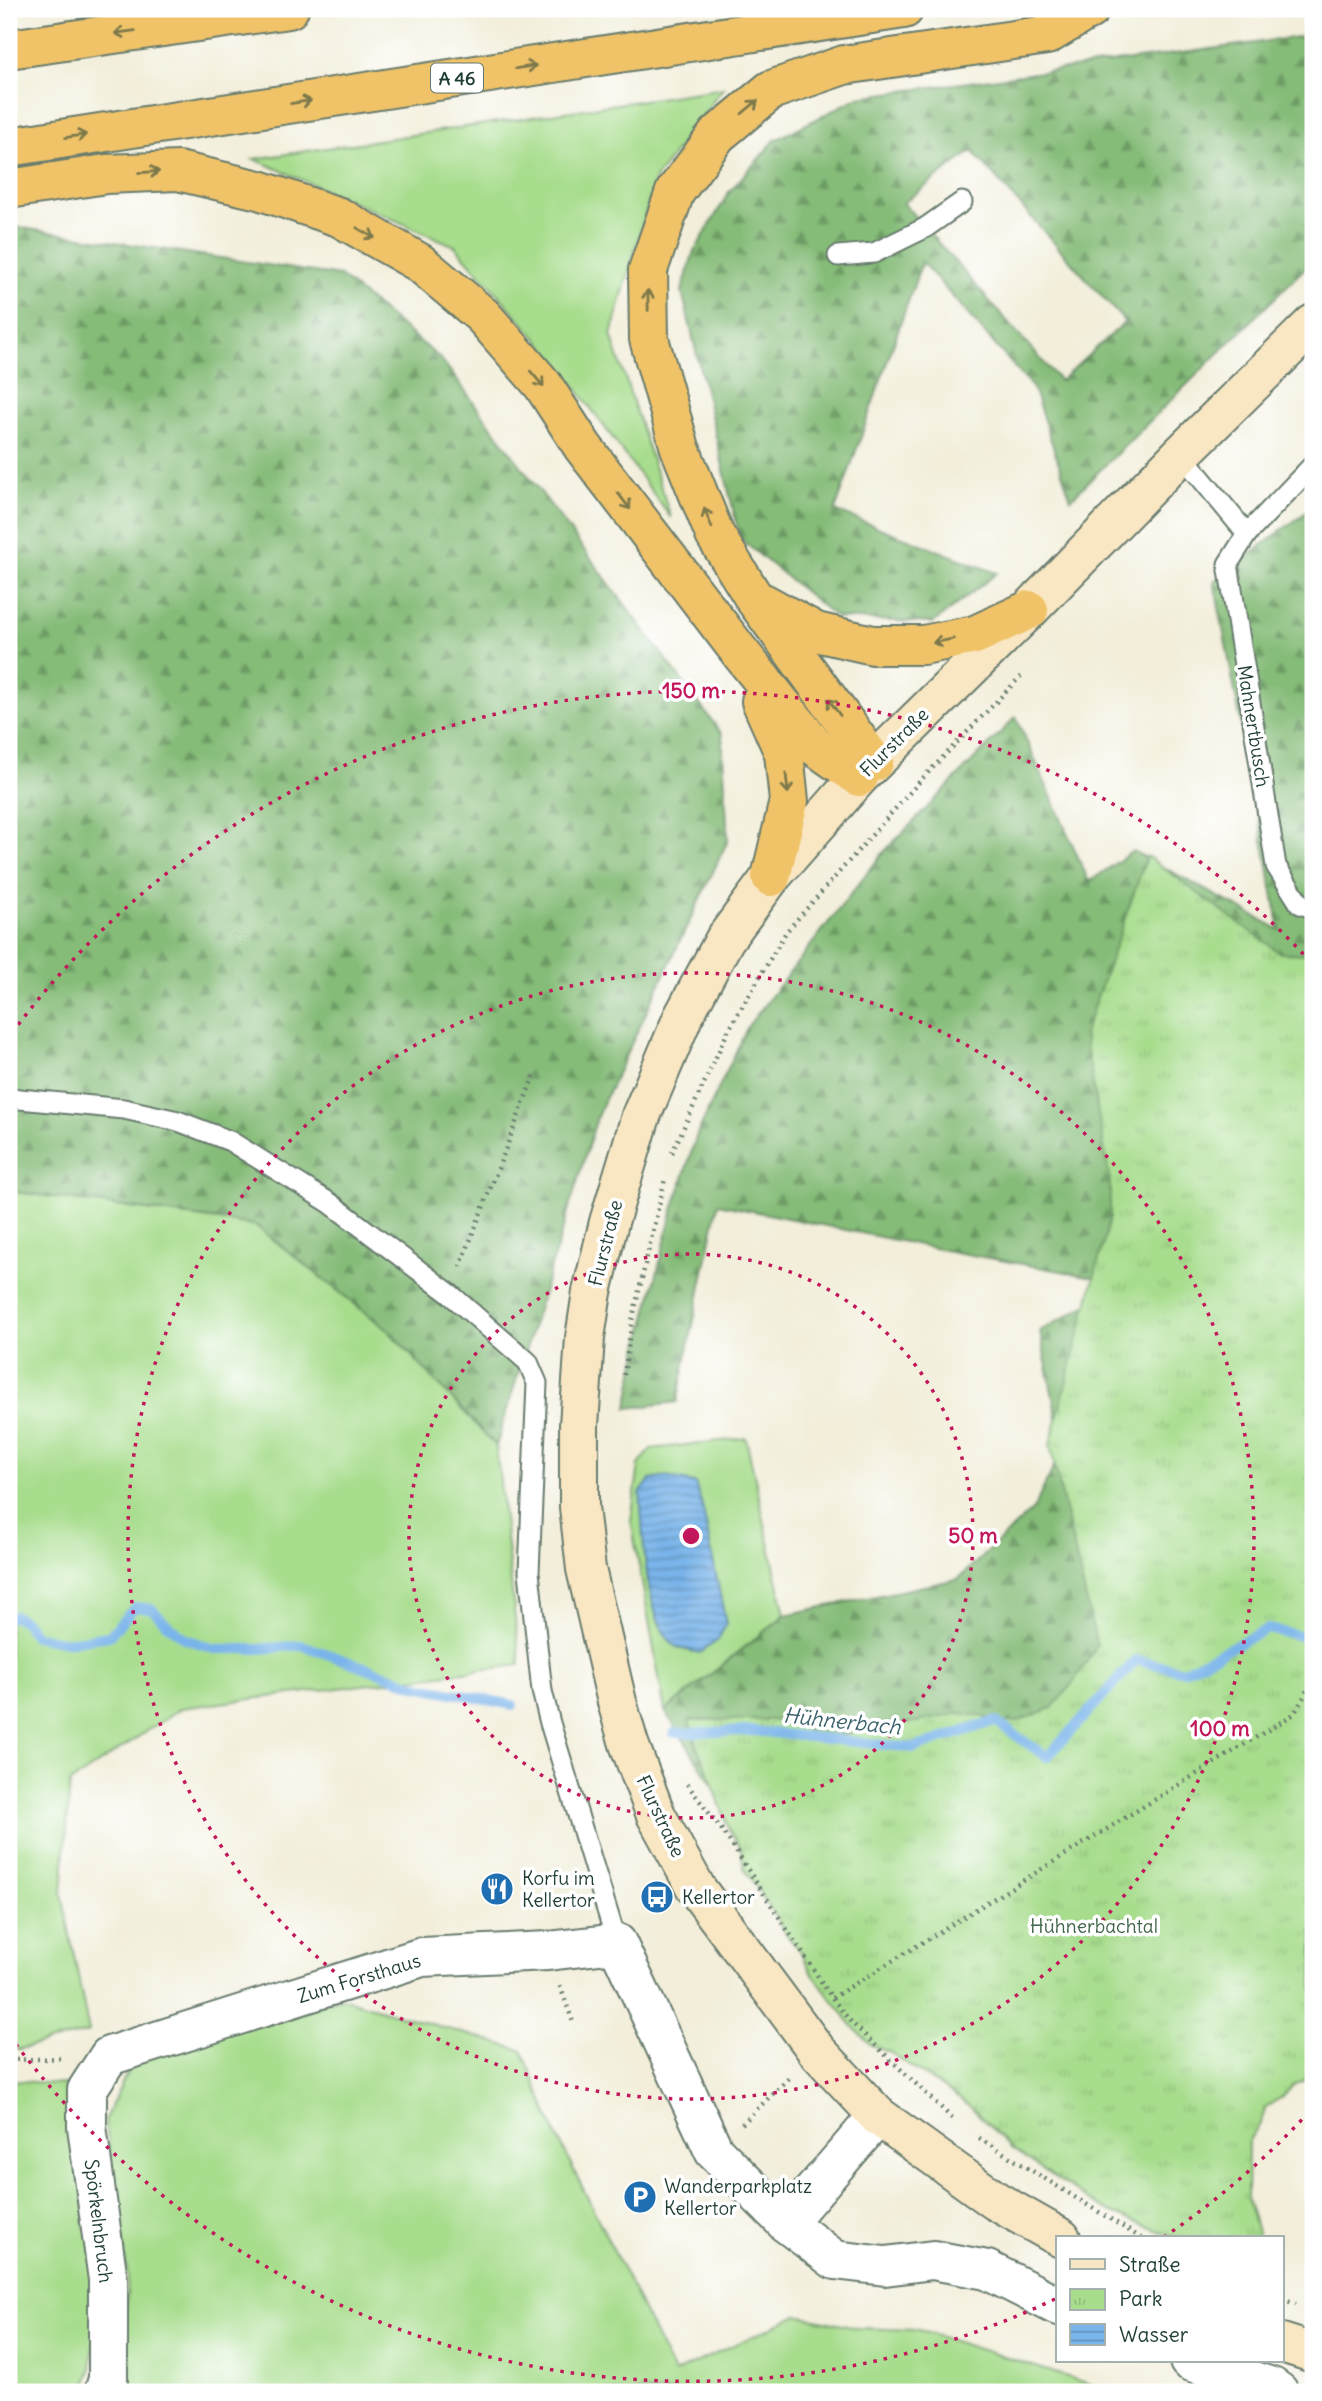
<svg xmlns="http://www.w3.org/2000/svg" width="1322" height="2401" font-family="Delius,sans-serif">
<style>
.green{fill:#a7dd8d;stroke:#638d60;stroke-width:2}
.forest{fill:url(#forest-firs);stroke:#527c56;stroke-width:2;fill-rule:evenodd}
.park{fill:url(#park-tufts);stroke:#638d60;stroke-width:2}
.water{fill:url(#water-rules);stroke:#4c788f;stroke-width:2}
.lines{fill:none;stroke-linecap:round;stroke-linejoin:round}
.stream{stroke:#79b4ea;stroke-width:10}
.lane-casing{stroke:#697b6e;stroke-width:23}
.street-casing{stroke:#697b6e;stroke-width:42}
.secondary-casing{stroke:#697b6e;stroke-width:42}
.highway-casing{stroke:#697b6e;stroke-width:42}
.path{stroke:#697b6e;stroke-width:4.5;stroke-dasharray:2 5;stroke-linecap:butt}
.lane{stroke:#fff;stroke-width:19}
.street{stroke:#fff;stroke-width:38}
.secondary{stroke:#f9e7c3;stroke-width:38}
.highway{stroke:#f0c369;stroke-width:38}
.oneway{stroke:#7d794c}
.ring{fill:none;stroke:#c2185b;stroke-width:3.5;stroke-dasharray:3.5 7}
.labels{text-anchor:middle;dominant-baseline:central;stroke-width:7;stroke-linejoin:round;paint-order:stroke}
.shield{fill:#fff;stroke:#627771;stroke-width:2}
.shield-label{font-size:18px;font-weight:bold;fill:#1f3d34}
.street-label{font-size:19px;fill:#1f3d34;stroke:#fff}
.poi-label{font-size:19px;fill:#1f3d34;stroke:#fff;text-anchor:start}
.park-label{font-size:19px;fill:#41654a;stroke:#fff}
.water-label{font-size:21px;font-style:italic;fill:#3a616b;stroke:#fff}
.centre{fill:#c2185b;stroke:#fff;stroke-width:3.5}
.ring-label{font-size:21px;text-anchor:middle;font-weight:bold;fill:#c2185b;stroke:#fff;stroke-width:7;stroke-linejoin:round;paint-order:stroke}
</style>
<defs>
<pattern id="forest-firs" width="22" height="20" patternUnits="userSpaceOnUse" patternTransform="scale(1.75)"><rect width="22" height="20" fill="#85bc78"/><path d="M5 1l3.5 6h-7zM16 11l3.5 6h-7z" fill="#6c9a63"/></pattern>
<pattern id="park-tufts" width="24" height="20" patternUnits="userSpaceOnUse" patternTransform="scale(1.75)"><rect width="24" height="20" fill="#a7dd8d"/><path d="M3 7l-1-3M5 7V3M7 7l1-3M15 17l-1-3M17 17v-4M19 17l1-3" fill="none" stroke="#8fbf7a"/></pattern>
<pattern id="water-rules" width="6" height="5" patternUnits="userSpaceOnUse" patternTransform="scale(1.75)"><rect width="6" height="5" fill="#79b4ea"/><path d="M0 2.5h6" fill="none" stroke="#6394be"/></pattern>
</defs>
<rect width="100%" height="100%" fill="#fff"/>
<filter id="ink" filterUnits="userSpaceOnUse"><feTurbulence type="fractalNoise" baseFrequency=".0143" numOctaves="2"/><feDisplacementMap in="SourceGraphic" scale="14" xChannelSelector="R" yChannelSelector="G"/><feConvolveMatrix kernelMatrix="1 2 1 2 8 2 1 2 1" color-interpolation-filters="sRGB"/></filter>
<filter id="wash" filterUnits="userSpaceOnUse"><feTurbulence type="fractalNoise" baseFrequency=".00686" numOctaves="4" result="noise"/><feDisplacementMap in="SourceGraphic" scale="28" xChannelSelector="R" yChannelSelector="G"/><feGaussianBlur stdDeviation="1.57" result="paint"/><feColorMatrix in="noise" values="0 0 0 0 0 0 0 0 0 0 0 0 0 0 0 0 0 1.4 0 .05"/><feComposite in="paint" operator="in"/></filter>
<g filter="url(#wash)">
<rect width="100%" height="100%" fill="#f2eeda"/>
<g class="green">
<path d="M723,88l-68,91 -44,156 60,183 -116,-159 -100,-113 -201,-87z"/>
<path d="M9,1191l246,34 134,106 107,115 24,219 -339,43 -111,75 -8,111 27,138 -69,17h-11z"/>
<path d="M746,1438l39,177 -120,96 -34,-190 8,-56 12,-16z"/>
<path d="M341,1998l181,52 35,86 117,237 124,-58 58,13 63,2 196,62h-997l3,-11 7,-103 -23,-159 28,-59z"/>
<path d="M9,2080l57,5 32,194 -7,90 -6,23h-76z"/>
</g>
<g class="forest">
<path d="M1313,35v225l-242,239 -38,-111 -111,-126 -87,249 162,62 -64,50 -96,-5 -97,-79 -58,-248 11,-37 36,-62 46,-52 84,-43zM972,151l153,171 -65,59 -157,-178z"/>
<path d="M9,226l331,50 101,83 281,375 6,106 -130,274 -102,332 -107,-115 -134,-106 -246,-34z"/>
<path d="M1313,507v1286l-538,88 -110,-170 120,-96 173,-36 75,-69 30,-62 -23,-117 62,-35 8,-16 -166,-30 -226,-46 -41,198 -50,6 12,-62 33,-133 25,-79 51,-108 134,-172 134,-137 73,165 44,-31 147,79 -66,-349z"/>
</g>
<path class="park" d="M1147,856l133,97 33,1v1122l-19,9 -12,12 -16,10 -6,17 -12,17 -1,57 12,40h-81l-66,-25 -22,-12 -78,-52 -39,-40 -23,-17 -61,-40 -17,-6 -17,-17 -44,-57 -11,-22 -11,-12 -44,-68 -5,-23 -11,-17 -22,-62 -11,-23 -7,-25h82l30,6 12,9 16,3 57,-14 32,-2 41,-9 21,3 23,7 15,-2 34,-13 20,-24 25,-38 -47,-201 60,-228v-37l-26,-146z"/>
<path class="water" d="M666,1477l29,6 7,22 24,119 -8,16 -18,13c-8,-2 -21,-3 -26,-8 -30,-26 -31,-114 -34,-152l10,-13z"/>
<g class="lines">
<g class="stream">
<path d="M9,1618l6,-2 10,6 10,14 32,6 42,-6 26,-29 17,2 17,17 17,13 29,10h43l44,-4 115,41 96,19"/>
<path d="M674,1733l80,-2 160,17 81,-27 52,36 89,-97 48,11 83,-42 46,9"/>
</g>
</g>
</g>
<g filter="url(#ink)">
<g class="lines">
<defs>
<g id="lane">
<path d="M838,256l36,-3 51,-25 37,-26"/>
<path d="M1181,454l66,80 -19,30 48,302 24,38 13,4"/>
<path d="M1247,534l66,-69"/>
<path d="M9,1098l115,11 54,12 52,20 100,62 120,91 78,68 9,21 -8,189 13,119 8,32 67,220"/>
</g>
<g id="street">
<path d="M786,2223l92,-107"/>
<path d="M1189,2361l83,26 7,5"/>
<path d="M104,2392l4,-13v-99l-21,-153v-37l22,-34 313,-99 126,-6 69,-8 97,208 72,72 49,37 50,6 48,-6 54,10 71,36"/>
</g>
<g id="secondary">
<path d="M1061,2238l-65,-37 -118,-85 -61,-65 -121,-163 -40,-73 -27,-71 -12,-42 -31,-133 -7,-62v-82l6,-87 7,-46 17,-70 32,-106 42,-99 42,-78 46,-62 88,-100 170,-167 152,-156 132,-130"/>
<path d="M1282,2343l31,10"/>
</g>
<g id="highway">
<path d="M9,49l280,-40"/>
<path d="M9,147l895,-138"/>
<path d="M9,189l97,-15 72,-3 81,19 80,27 81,46 63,53 60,69 40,62 156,204 77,96 43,30"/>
<path d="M763,603l53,29 57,13h50l52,-10 54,-25"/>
<path d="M761,701l23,52 5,48 -18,76"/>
<path d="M874,762l-120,-164 -39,-63 -35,-87 -31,-109 -1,-69 27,-78 42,-57 54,-45 73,-25 203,-30 43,-26"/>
</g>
</defs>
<use href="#lane" class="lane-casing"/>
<use href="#street" class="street-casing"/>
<use href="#secondary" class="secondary-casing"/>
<use href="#highway" class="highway-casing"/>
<g class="path">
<path d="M672,1153l56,-122 58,-99 134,-151 101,-105"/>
<path d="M460,1267l75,-194"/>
<path d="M624,1375l8,-54 33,-142"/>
<path d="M687,1784l35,46 110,168 19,24 104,99"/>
<path d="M560,1986l13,36"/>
<path d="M832,1998l462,-284 19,-33"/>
<path d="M9,2060l54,-2"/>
<path d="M742,2124l49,-48"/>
<path d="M979,2138l162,100"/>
<path d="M1282,2299l14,5"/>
</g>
<use href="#lane" class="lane"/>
<use href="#street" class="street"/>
<use href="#secondary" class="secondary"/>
<use href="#highway" class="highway"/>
</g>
<defs><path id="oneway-shaft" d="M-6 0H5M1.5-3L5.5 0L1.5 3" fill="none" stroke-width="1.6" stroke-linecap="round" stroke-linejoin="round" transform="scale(1.75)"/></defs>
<g class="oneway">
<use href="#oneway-shaft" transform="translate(125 32) rotate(172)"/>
<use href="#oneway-shaft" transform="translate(526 67) rotate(-9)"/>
<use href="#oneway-shaft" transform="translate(301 102) rotate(-9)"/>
<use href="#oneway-shaft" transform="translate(750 107) rotate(-40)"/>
<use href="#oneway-shaft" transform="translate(76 136) rotate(-9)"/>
<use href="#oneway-shaft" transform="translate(149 172) rotate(-3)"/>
<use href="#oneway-shaft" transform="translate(366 233) rotate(30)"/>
<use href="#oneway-shaft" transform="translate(648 300) rotate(-91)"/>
<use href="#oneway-shaft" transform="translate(537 379) rotate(50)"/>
<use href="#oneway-shaft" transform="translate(624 501) rotate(53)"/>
<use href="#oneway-shaft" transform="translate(708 518) rotate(-112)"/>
<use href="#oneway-shaft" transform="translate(943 641) rotate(169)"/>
<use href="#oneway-shaft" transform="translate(834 707) rotate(-126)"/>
<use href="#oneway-shaft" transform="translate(787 783) rotate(84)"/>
</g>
</g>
<g class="ring">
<circle cx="691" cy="1536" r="282"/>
<circle cx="691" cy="1536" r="563"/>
<path d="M1309 2112A845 845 0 0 1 1164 2237M1055 2299A845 845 0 0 1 12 2039M12 1033A845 845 0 0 1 1309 960"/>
</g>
<defs>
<symbol id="restaurant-disc" viewBox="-11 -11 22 22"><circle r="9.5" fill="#1f6fb2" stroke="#fff"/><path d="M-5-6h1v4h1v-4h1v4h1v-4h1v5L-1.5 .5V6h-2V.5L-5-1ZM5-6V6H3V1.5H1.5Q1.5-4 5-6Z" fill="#fff"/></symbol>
<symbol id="bus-disc" viewBox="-11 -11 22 22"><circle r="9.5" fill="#1f6fb2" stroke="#fff"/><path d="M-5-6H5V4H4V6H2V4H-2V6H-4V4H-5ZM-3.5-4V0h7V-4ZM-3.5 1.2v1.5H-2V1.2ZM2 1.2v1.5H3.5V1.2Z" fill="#fff"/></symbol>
<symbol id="parking-disc" viewBox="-11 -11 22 22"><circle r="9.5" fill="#1f6fb2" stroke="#fff"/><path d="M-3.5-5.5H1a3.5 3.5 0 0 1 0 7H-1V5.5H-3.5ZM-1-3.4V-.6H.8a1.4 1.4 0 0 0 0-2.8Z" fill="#fff"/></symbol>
</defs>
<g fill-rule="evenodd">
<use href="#restaurant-disc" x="478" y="1870" width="38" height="38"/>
<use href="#bus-disc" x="638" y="1878" width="38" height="38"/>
<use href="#parking-disc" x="621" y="2178" width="38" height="38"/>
</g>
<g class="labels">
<rect class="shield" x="431" y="63.5" width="52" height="29" rx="5"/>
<g class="shield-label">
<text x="457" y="78">A 46</text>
</g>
<g class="street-label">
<text transform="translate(1254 726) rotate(81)">Mahnertbusch</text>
<text transform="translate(894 742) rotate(-45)">Flurstraße</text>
<text transform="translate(605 1243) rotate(-76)">Flurstraße</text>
<text transform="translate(661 1816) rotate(65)">Flurstraße</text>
<text transform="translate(359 1978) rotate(-17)">Zum Forsthaus</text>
<text transform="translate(99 2221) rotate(83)">Spörkelnbruch</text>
</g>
<g class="poi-label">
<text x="522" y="1878">Korfu im<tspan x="522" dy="22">Kellertor</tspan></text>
<text x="682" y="1897">Kellertor</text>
<text x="664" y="2186">Wanderparkplatz<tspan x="664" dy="22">Kellertor</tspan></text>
</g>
<g class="park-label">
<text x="1094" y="1926">Hühnerbachtal</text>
</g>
<g class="water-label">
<text transform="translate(842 1721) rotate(6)">Hühnerbach</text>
</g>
</g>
<circle cx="691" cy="1536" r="10" class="centre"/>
<g class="ring-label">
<text x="691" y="698">150 m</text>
<text x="973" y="1543">50 m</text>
<text x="1220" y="1736">100 m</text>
</g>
<rect width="1322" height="2401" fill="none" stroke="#fff" stroke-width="35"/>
<rect x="1056" y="2236" width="228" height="126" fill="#ffffff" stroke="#a5b1ae" stroke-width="2"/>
<rect x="1070" y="2259" width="35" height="10" fill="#f9e7c3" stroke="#a5b1ae" stroke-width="2"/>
<text x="1119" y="2272" font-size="21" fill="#1f3d34">Straße</text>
<rect x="1070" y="2289" width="35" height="21" fill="url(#park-tufts)" stroke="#a5b1ae" stroke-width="2"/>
<text x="1119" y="2306" font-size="21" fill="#1f3d34">Park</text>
<rect x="1070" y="2324" width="35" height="21" fill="url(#water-rules)" stroke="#a5b1ae" stroke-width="2"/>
<text x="1119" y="2342" font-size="21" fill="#1f3d34">Wasser</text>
</svg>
